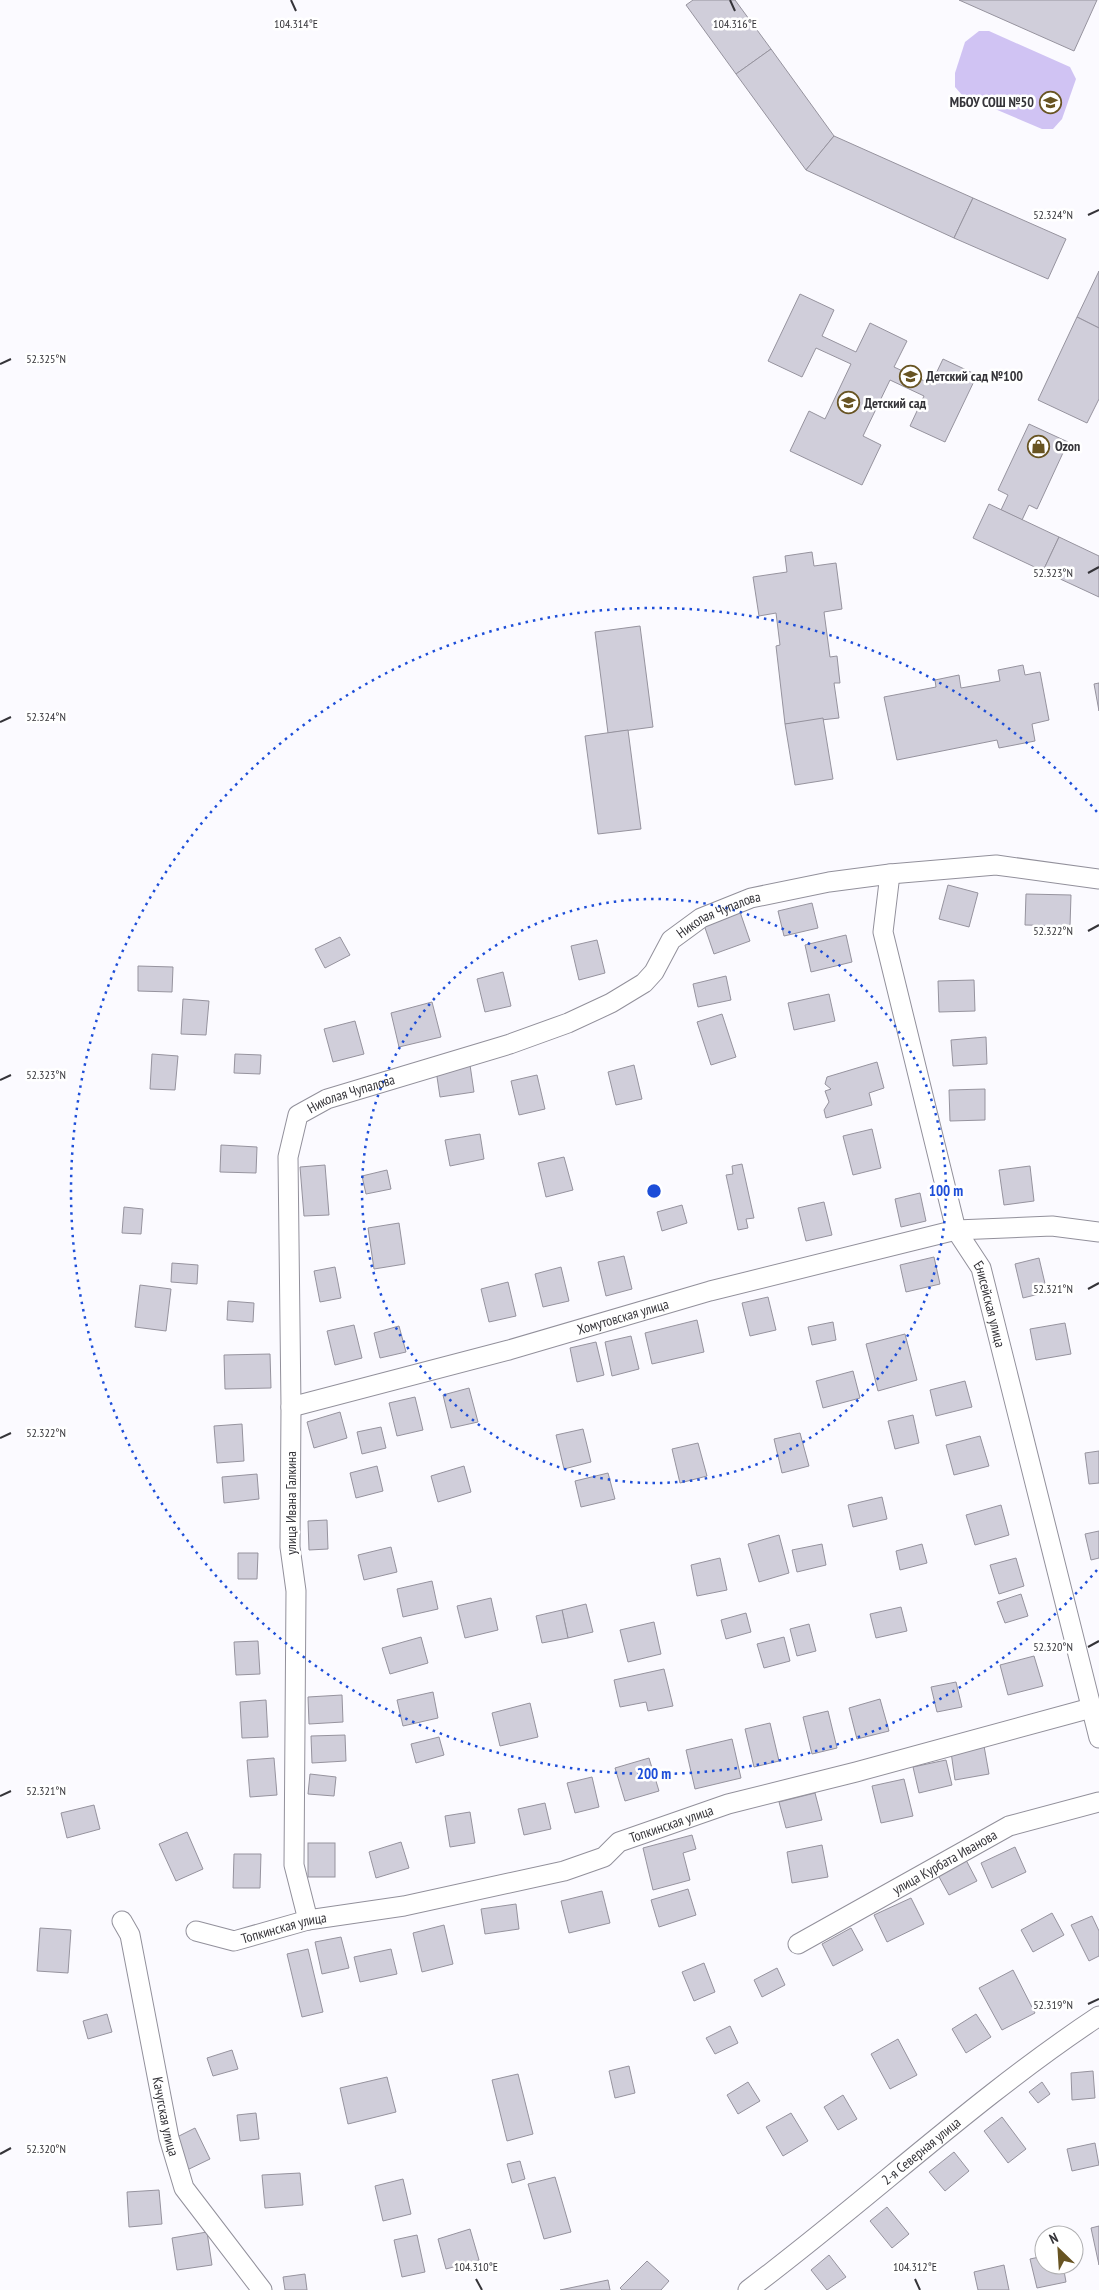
<svg xmlns="http://www.w3.org/2000/svg" width="1099" height="2290" font-family="'PT Sans Narrow',sans-serif">
<style>
.green{fill:#d0c3f3}
.building{fill:#d0ceda;stroke:#96939e}
.lines{fill:none;stroke-linecap:round;stroke-linejoin:round}
.street-casing{stroke:#92909b;stroke-width:21}
.street{stroke:#fff;stroke-width:19}
.ticks{fill:none;stroke:#353439;stroke-width:2}
.ring{fill:none;stroke:#1d4ed8;stroke-width:2.5;stroke-dasharray:2.5 5}
.labels{text-anchor:middle;dominant-baseline:central;stroke-width:5;stroke-linejoin:round;paint-order:stroke}
.poi-label{font-size:14px;font-weight:bold;fill:#353439;stroke:#fff;text-anchor:start}
.street-label{font-size:14px;fill:#353439;stroke:#fff}
.ticks-label{font-size:12px;text-anchor:middle;fill:#353439;stroke:#fff;stroke-width:5;stroke-linejoin:round;paint-order:stroke}
.centre{fill:#1d4ed8;stroke:#fff;stroke-width:2.5}
.ring-label{font-size:15px;text-anchor:middle;font-weight:bold;fill:#1d4ed8;stroke:#fff;stroke-width:5;stroke-linejoin:round;paint-order:stroke}
</style>
<rect width="100%" height="100%" fill="#fbfaff"/>
<path class="green" d="M979,31h10l81,36 6,12 -14,40 -9,10h-11l-80,-34 -7,-8v-14l10,-31z"/>
<g class="building">
<path d="M693,0h42l36,49 -35,25 -50,-69z"/>
<path d="M959,0h138l-23,51z"/>
<path d="M771,49l63,87 -28,34 -70,-96z"/>
<path d="M834,136l139,62 -19,40 -148,-68z"/>
<path d="M973,198l93,41 -18,40 -94,-41z"/>
<path d="M1099,271v57l-22,-11z"/>
<path d="M800,294l34,16 -12,26 34,16 14,-29 37,18 -13,26 37,17 12,-25 34,16 -32,67 -35,-16 14,-30 -34,-16 -27,56 18,9 -19,40 -72,-34 19,-40 16,8 26,-55 -35,-16 -14,29 -34,-16z"/>
<path d="M1077,317l22,11v71l-12,24 -49,-23z"/>
<path d="M1029,424l39,18 -31,67 -8,-4 -7,15 -21,-10 7,-15 -10,-5z"/>
<path d="M989,504l70,33 -16,34 -70,-33z"/>
<path d="M1059,537l40,19v41l-56,-26z"/>
<path d="M812,552l2,14 22,-3 6,46 -18,3 6,45 7,-1 3,27h-6l5,35 -54,6 -9,-78 4,-1 -4,-32 -17,3 -6,-39 34,-5 -2,-16z"/>
<path d="M640,626l13,101 -45,6 -13,-101z"/>
<path d="M1023,665l2,10 15,-3 9,48 -17,4 3,17 -36,7 -2,-8 -100,20 -13,-63 52,-10 -1,-7 24,-5 2,13 39,-7 -2,-11z"/>
<path d="M1099,683v28l-5,-27z"/>
<path d="M823,718l10,61 -38,6 -10,-61z"/>
<path d="M628,730l13,99 -43,5 -13,-98z"/>
<path d="M948,885l30,8 -9,34 -30,-8z"/>
<path d="M1026,894l45,1 -1,31 -45,-1z"/>
<path d="M812,903l6,25 -34,8 -6,-25z"/>
<path d="M740,912l10,29 -36,13 -10,-29z"/>
<path d="M846,935l6,27 -41,10 -6,-27z"/>
<path d="M340,937l10,18 -25,13 -10,-19z"/>
<path d="M597,940l8,33 -26,7 -8,-34z"/>
<path d="M138,966l35,1 -1,25 -34,-1z"/>
<path d="M503,972l8,34 -26,6 -8,-33z"/>
<path d="M726,976l5,24 -33,7 -5,-23z"/>
<path d="M974,980l1,31 -36,1 -1,-31z"/>
<path d="M829,994l6,27 -41,9 -6,-27z"/>
<path d="M183,999l26,2 -3,34 -25,-1z"/>
<path d="M432,1002l9,35 -42,10 -8,-34z"/>
<path d="M722,1014l14,43 -25,8 -14,-43z"/>
<path d="M355,1021l9,33 -31,8 -9,-33z"/>
<path d="M986,1037l1,27 -34,2 -2,-26z"/>
<path d="M152,1054l26,2 -3,34 -25,-1z"/>
<path d="M235,1054l26,1 -1,19 -26,-1z"/>
<path d="M877,1062l7,26 -15,5 3,12 -46,13 -2,-8 5,-8 -4,-11 6,-2 -6,-5 2,-7z"/>
<path d="M470,1065l4,27 -34,5 -4,-27z"/>
<path d="M634,1065l8,34 -26,6 -8,-33z"/>
<path d="M537,1075l8,34 -26,6 -8,-34z"/>
<path d="M985,1089v31l-35,1 -1,-31z"/>
<path d="M872,1129l9,39 -28,7 -10,-39z"/>
<path d="M480,1134l4,25 -34,7 -5,-26z"/>
<path d="M221,1145l36,2 -1,26 -36,-1z"/>
<path d="M564,1157l9,33 -27,7 -8,-34z"/>
<path d="M742,1164l12,54 -8,1 2,9 -10,2 -12,-55 7,-1 -1,-8z"/>
<path d="M325,1165l4,50 -25,1 -4,-49z"/>
<path d="M1030,1166l4,35 -30,4 -5,-35z"/>
<path d="M387,1170l4,19 -25,5 -4,-18z"/>
<path d="M920,1193l6,28 -25,6 -6,-28z"/>
<path d="M824,1202l8,33 -26,6 -8,-33z"/>
<path d="M682,1205l5,18 -25,8 -5,-19z"/>
<path d="M124,1207l19,2 -2,25 -19,-1z"/>
<path d="M399,1223l6,41 -31,5 -6,-41z"/>
<path d="M624,1256l8,33 -26,7 -8,-34z"/>
<path d="M934,1257l6,27 -34,8 -6,-27z"/>
<path d="M1039,1258l8,34 -24,6 -8,-34z"/>
<path d="M172,1263l26,2 -1,19 -26,-2z"/>
<path d="M335,1267l6,31 -21,4 -6,-31z"/>
<path d="M561,1267l8,34 -26,6 -8,-33z"/>
<path d="M508,1282l8,34 -27,6 -8,-33z"/>
<path d="M140,1285l31,4 -5,42 -31,-4z"/>
<path d="M768,1297l8,33 -26,6 -8,-33z"/>
<path d="M228,1301l26,2 -1,19 -26,-2z"/>
<path d="M697,1320l7,32 -52,12 -7,-31z"/>
<path d="M833,1322l3,18 -24,5 -4,-18z"/>
<path d="M1065,1323l6,31 -35,6 -6,-31z"/>
<path d="M354,1325l8,33 -27,7 -8,-34z"/>
<path d="M399,1326l7,26 -26,6 -6,-25z"/>
<path d="M905,1334l12,46 -39,11 -12,-47z"/>
<path d="M631,1336l8,33 -27,7 -7,-34z"/>
<path d="M596,1342l8,33 -27,7 -7,-34z"/>
<path d="M270,1354l1,34 -46,1 -1,-34z"/>
<path d="M853,1371l7,27 -37,10 -7,-27z"/>
<path d="M965,1381l7,26 -36,9 -6,-26z"/>
<path d="M469,1388l9,34 -27,6 -8,-33z"/>
<path d="M415,1397l8,33 -26,6 -8,-33z"/>
<path d="M340,1412l7,26 -33,10 -7,-26z"/>
<path d="M913,1415l6,28 -24,6 -7,-28z"/>
<path d="M242,1424l2,37 -27,2 -3,-37z"/>
<path d="M381,1427l5,21 -24,6 -5,-22z"/>
<path d="M583,1429l8,33 -27,7 -8,-34z"/>
<path d="M800,1433l9,33 -27,7 -8,-34z"/>
<path d="M980,1436l9,30 -35,9 -8,-30z"/>
<path d="M698,1443l9,33 -27,7 -8,-34z"/>
<path d="M1099,1451v32l-10,1 -4,-31z"/>
<path d="M377,1466l6,25 -27,7 -6,-25z"/>
<path d="M464,1466l7,26 -33,10 -7,-26z"/>
<path d="M608,1473l7,26 -34,8 -6,-26z"/>
<path d="M257,1474l2,25 -35,4 -2,-26z"/>
<path d="M882,1497l5,22 -34,8 -5,-22z"/>
<path d="M1001,1505l8,30 -34,10 -9,-30z"/>
<path d="M327,1520l1,29 -19,1 -1,-29z"/>
<path d="M1099,1531v27l-8,2 -6,-26z"/>
<path d="M779,1535l10,38 -30,9 -11,-38z"/>
<path d="M822,1544l4,21 -29,7 -5,-22z"/>
<path d="M922,1544l5,19 -27,7 -4,-19z"/>
<path d="M391,1547l6,25 -33,8 -6,-25z"/>
<path d="M238,1553h20l-1,26h-19z"/>
<path d="M720,1558l7,32 -30,6 -6,-31z"/>
<path d="M1016,1558l8,28 -25,8 -9,-29z"/>
<path d="M432,1581l6,28 -35,8 -6,-28z"/>
<path d="M1021,1594l7,22 -23,7 -8,-21z"/>
<path d="M491,1598l7,32 -33,8 -8,-32z"/>
<path d="M586,1604l7,28 -25,6 -6,-28z"/>
<path d="M901,1607l6,24 -31,7 -6,-24z"/>
<path d="M562,1610l6,28 -26,5 -6,-27z"/>
<path d="M746,1613l5,19 -25,7 -5,-19z"/>
<path d="M654,1622l7,32 -33,8 -8,-32z"/>
<path d="M809,1624l7,27 -19,5 -7,-27z"/>
<path d="M421,1637l7,26 -38,11 -8,-26z"/>
<path d="M784,1637l6,24 -26,7 -7,-24z"/>
<path d="M258,1641l2,33 -24,1 -2,-33z"/>
<path d="M1034,1656l9,30 -35,9 -8,-30z"/>
<path d="M664,1669l9,37 -25,5 -2,-9 -26,5 -6,-27z"/>
<path d="M956,1682l6,25 -25,5 -6,-25z"/>
<path d="M433,1692l5,26 -35,8 -6,-26z"/>
<path d="M342,1695l1,27 -34,2 -1,-27z"/>
<path d="M880,1699l9,32 -32,8 -8,-31z"/>
<path d="M266,1700l2,37 -26,1 -2,-36z"/>
<path d="M530,1703l8,34 -38,9 -8,-33z"/>
<path d="M828,1711l9,37 -25,6 -9,-37z"/>
<path d="M770,1723l9,38 -25,6 -9,-38z"/>
<path d="M345,1735l1,26 -34,2 -1,-27z"/>
<path d="M439,1737l5,18 -28,8 -5,-19z"/>
<path d="M732,1739l9,39 -46,11 -9,-39z"/>
<path d="M984,1746l5,28 -34,6 -4,-28z"/>
<path d="M274,1758l3,37 -27,2 -3,-37z"/>
<path d="M649,1758l10,33 -34,10 -10,-33z"/>
<path d="M946,1760l6,25 -33,8 -6,-26z"/>
<path d="M310,1774l26,3 -2,19 -26,-2z"/>
<path d="M592,1777l7,30 -24,6 -8,-30z"/>
<path d="M904,1779l9,37 -32,7 -9,-37z"/>
<path d="M815,1793l7,27 -36,8 -7,-26z"/>
<path d="M545,1803l6,26 -27,6 -6,-26z"/>
<path d="M94,1805l6,24 -33,9 -6,-25z"/>
<path d="M470,1812l5,31 -25,4 -5,-31z"/>
<path d="M187,1832l16,37 -27,12 -17,-37z"/>
<path d="M692,1835l4,14 -13,4 7,27 -37,10 -10,-42z"/>
<path d="M401,1842l8,26 -33,10 -7,-26z"/>
<rect x="308" y="1843" width="27" height="34"/>
<path d="M822,1845l6,32 -36,6 -5,-31z"/>
<path d="M1015,1847l11,25 -34,16 -11,-25z"/>
<path d="M234,1854h27l-1,34h-27z"/>
<path d="M966,1860l11,21 -28,14 -11,-20z"/>
<path d="M688,1889l8,26 -37,12 -8,-27z"/>
<path d="M602,1891l8,32 -41,10 -8,-32z"/>
<path d="M911,1898l13,26 -37,18 -13,-27z"/>
<path d="M516,1904l3,25 -34,5 -4,-25z"/>
<path d="M1052,1913l12,22 -31,17 -12,-22z"/>
<path d="M1092,1916l7,15v25l-10,5 -18,-36z"/>
<path d="M444,1925l9,39 -31,8 -9,-39z"/>
<path d="M40,1928l31,2 -3,43 -31,-2z"/>
<path d="M851,1928l12,22 -30,16 -11,-22z"/>
<path d="M341,1937l8,31 -27,6 -7,-32z"/>
<path d="M308,1949l15,63 -21,5 -15,-63z"/>
<path d="M391,1949l6,25 -37,8 -6,-25z"/>
<path d="M704,1963l11,29 -21,9 -12,-29z"/>
<path d="M777,1968l8,17 -23,12 -8,-17z"/>
<path d="M1013,1970l22,43 -33,17 -23,-42z"/>
<path d="M107,2014l5,18 -24,7 -5,-18z"/>
<path d="M976,2014l15,23 -25,16 -14,-24z"/>
<path d="M730,2026l8,17 -23,11 -9,-16z"/>
<path d="M898,2039l19,36 -27,14 -19,-35z"/>
<path d="M232,2050l6,19 -25,7 -6,-18z"/>
<path d="M629,2066l6,27 -20,5 -6,-27z"/>
<path d="M1093,2071l2,27 -23,2 -1,-27z"/>
<path d="M518,2074l15,60 -26,7 -15,-61z"/>
<path d="M387,2077l9,35 -48,12 -8,-36z"/>
<path d="M748,2082l12,19 -22,13 -11,-19z"/>
<path d="M1042,2082l8,12 -12,9 -9,-11z"/>
<path d="M843,2095l14,24 -19,11 -14,-23z"/>
<path d="M256,2113l3,26 -19,2 -3,-26z"/>
<path d="M791,2113l17,28 -25,15 -17,-29z"/>
<path d="M1002,2117l24,32 -18,14 -24,-32z"/>
<path d="M195,2128l15,31 -23,11 -14,-31z"/>
<path d="M1095,2143l4,22 -27,6 -5,-22z"/>
<path d="M954,2152l15,19 -24,20 -16,-19z"/>
<path d="M520,2161l5,18 -13,4 -5,-19z"/>
<path d="M300,2173l3,32 -38,3 -3,-33z"/>
<path d="M555,2177l16,55 -27,7 -16,-55z"/>
<path d="M403,2179l8,35 -28,7 -8,-35z"/>
<path d="M159,2190l3,34 -33,3 -2,-35z"/>
<path d="M887,2207l22,27 -17,14 -22,-27z"/>
<path d="M1099,2226v39l-8,-37z"/>
<path d="M470,2229l9,31 -33,9 -8,-30z"/>
<path d="M207,2232l5,33 -35,5 -5,-32z"/>
<path d="M417,2235l8,37 -23,5 -8,-37z"/>
<path d="M829,2255l17,22 -19,13 -16,-20z"/>
<path d="M1044,2256v9h19l3,17 -29,6 -7,-29z"/>
<path d="M647,2261l22,20 -8,9h-39l-2,-2z"/>
<path d="M1004,2265l5,25h-31l-4,-18z"/>
<path d="M305,2274l2,16h-22l-2,-13z"/>
<path d="M608,2280l2,10h-50z"/>
</g>
<g class="lines">
<defs>
<g id="street">
<path id="s1" d="M890,874l-7,58 73,298 25,38 118,470"/>
<path id="s2" d="M291,1407l218,-57 201,-59 246,-61 96,-4 47,6"/>
<path id="s3" d="M308,1920l-14,-55 2,-274 -6,-44 1,-140 -3,-250 10,-42 29,-16 183,-55 58,-21 43,-20 33,-20 10,-11 17,-32 30,-22 50,-20 78,-16 61,-8 106,-9 103,14"/>
<path id="s4" d="M122,1921l8,14 39,203 15,50 78,102"/>
<path id="s5" d="M196,1931l38,10 74,-21 96,-14 160,-35 40,-14 15,-15 109,-38 128,-32 235,-64"/>
<path id="s6" d="M798,1944l211,-118 90,-24"/>
<path id="s7" d="M748,2290c119,-89 227,-192 351,-274"/>
</g>
</defs>
<use href="#street" class="street-casing"/>
<use href="#street" class="street"/>
</g>
<path class="ticks" d="M291,0l5,11M730,0l5,11M1088,215l11,-5M0,364l11,-5M1088,573l11,-6M0,722l11,-5M1088,931l11,-6M0,1080l11,-5M1088,1289l11,-6M0,1438l11,-5M1088,1647l11,-6M0,1796l11,-5M1088,2004l11,-5M0,2154l11,-6M476,2279l6,11M915,2279l5,11"/>
<g class="ring">
<circle cx="654" cy="1191" r="292"/>
<path d="M1097 1570A583 583 0 1 1 1097 812"/>
</g>
<defs>
<symbol id="school-ring" viewBox="-11 -11 22 22"><circle r="9.5" fill="#fff" stroke="#685422" stroke-width="1.5"/><path d="M0-5L7-2L0 1L-7-2ZM-4 1L0 2.5L4 1V4Q0 6-4 4Z" fill="#685422"/></symbol>
<symbol id="shop-ring" viewBox="-11 -11 22 22"><circle r="9.5" fill="#fff" stroke="#685422" stroke-width="1.5"/><path d="M-5-2.5h2.3a2.7 3.5 0 0 1 5.4 0H5L5.5 6h-11ZM-1.5-2.5h3a1.5 2.3 0 0 0-3 0Z" fill="#685422"/></symbol>
</defs>
<g fill-rule="evenodd">
<use href="#school-ring" x="1038" y="90" width="25" height="25"/>
<use href="#school-ring" x="898" y="364" width="25" height="25"/>
<use href="#school-ring" x="836" y="390" width="25" height="25"/>
<use href="#shop-ring" x="1026" y="434" width="25" height="25"/>
</g>
<g class="labels">
<g class="poi-label">
<text x="1034" y="102" text-anchor="end">МБОУ СОШ №50</text>
<text x="926" y="376">Детский сад №100</text>
<text x="864" y="403">Детский сад</text>
<text x="1055" y="446">Ozon</text>
</g>
<g class="street-label">
<text stroke="none"><textPath href="#s3" startOffset="1286">Николая Чупалова</textPath></text>
<text stroke="none"><textPath href="#s3" startOffset="866">Николая Чупалова</textPath></text>
<text stroke="none"><textPath href="#s1" startOffset="448">Енисейская улица</textPath></text>
<text stroke="none"><textPath href="#s2" startOffset="344">Хомутовская улица</textPath></text>
<text transform="translate(291 1503) rotate(-90)">улица Ивана Галкина</text>
<text stroke="none"><textPath href="#s5" startOffset="496">Топкинская улица</textPath></text>
<text stroke="none"><textPath href="#s6" startOffset="168">улица Курбата Иванова</textPath></text>
<text stroke="none"><textPath href="#s5" startOffset="91">Топкинская улица</textPath></text>
<text stroke="none"><textPath href="#s4" startOffset="201">Качугская улица</textPath></text>
<text stroke="none"><textPath href="#s7" startOffset="222">2-я Северная улица</textPath></text>
</g>
</g>
<g class="ticks-label">
<text x="296" y="28">104.314°E</text>
<text x="735" y="28">104.316°E</text>
<text x="1053" y="219">52.324°N</text>
<text x="46" y="363">52.325°N</text>
<text x="1053" y="577">52.323°N</text>
<text x="46" y="721">52.324°N</text>
<text x="1053" y="935">52.322°N</text>
<text x="46" y="1079">52.323°N</text>
<text x="1053" y="1293">52.321°N</text>
<text x="46" y="1437">52.322°N</text>
<text x="1053" y="1651">52.320°N</text>
<text x="46" y="1795">52.321°N</text>
<text x="1053" y="2009">52.319°N</text>
<text x="46" y="2153">52.320°N</text>
<text x="476" y="2271">104.310°E</text>
<text x="915" y="2271">104.312°E</text>
</g>
<circle cx="654" cy="1191" r="8" class="centre"/>
<g class="ring-label">
<text x="946" y="1196">100 m</text>
<text x="654" y="1779">200 m</text>
</g>
<g transform="translate(1059 2250) rotate(335)"><circle r="24" fill="#ffffff" stroke="#aeaeb0"/>
<path d="M0-4L9 19L0 12L-9 19Z" fill="#685422"/>
<text y="-8" font-size="14" font-weight="bold" text-anchor="middle" fill="#353439">N</text>
</g>
</svg>
